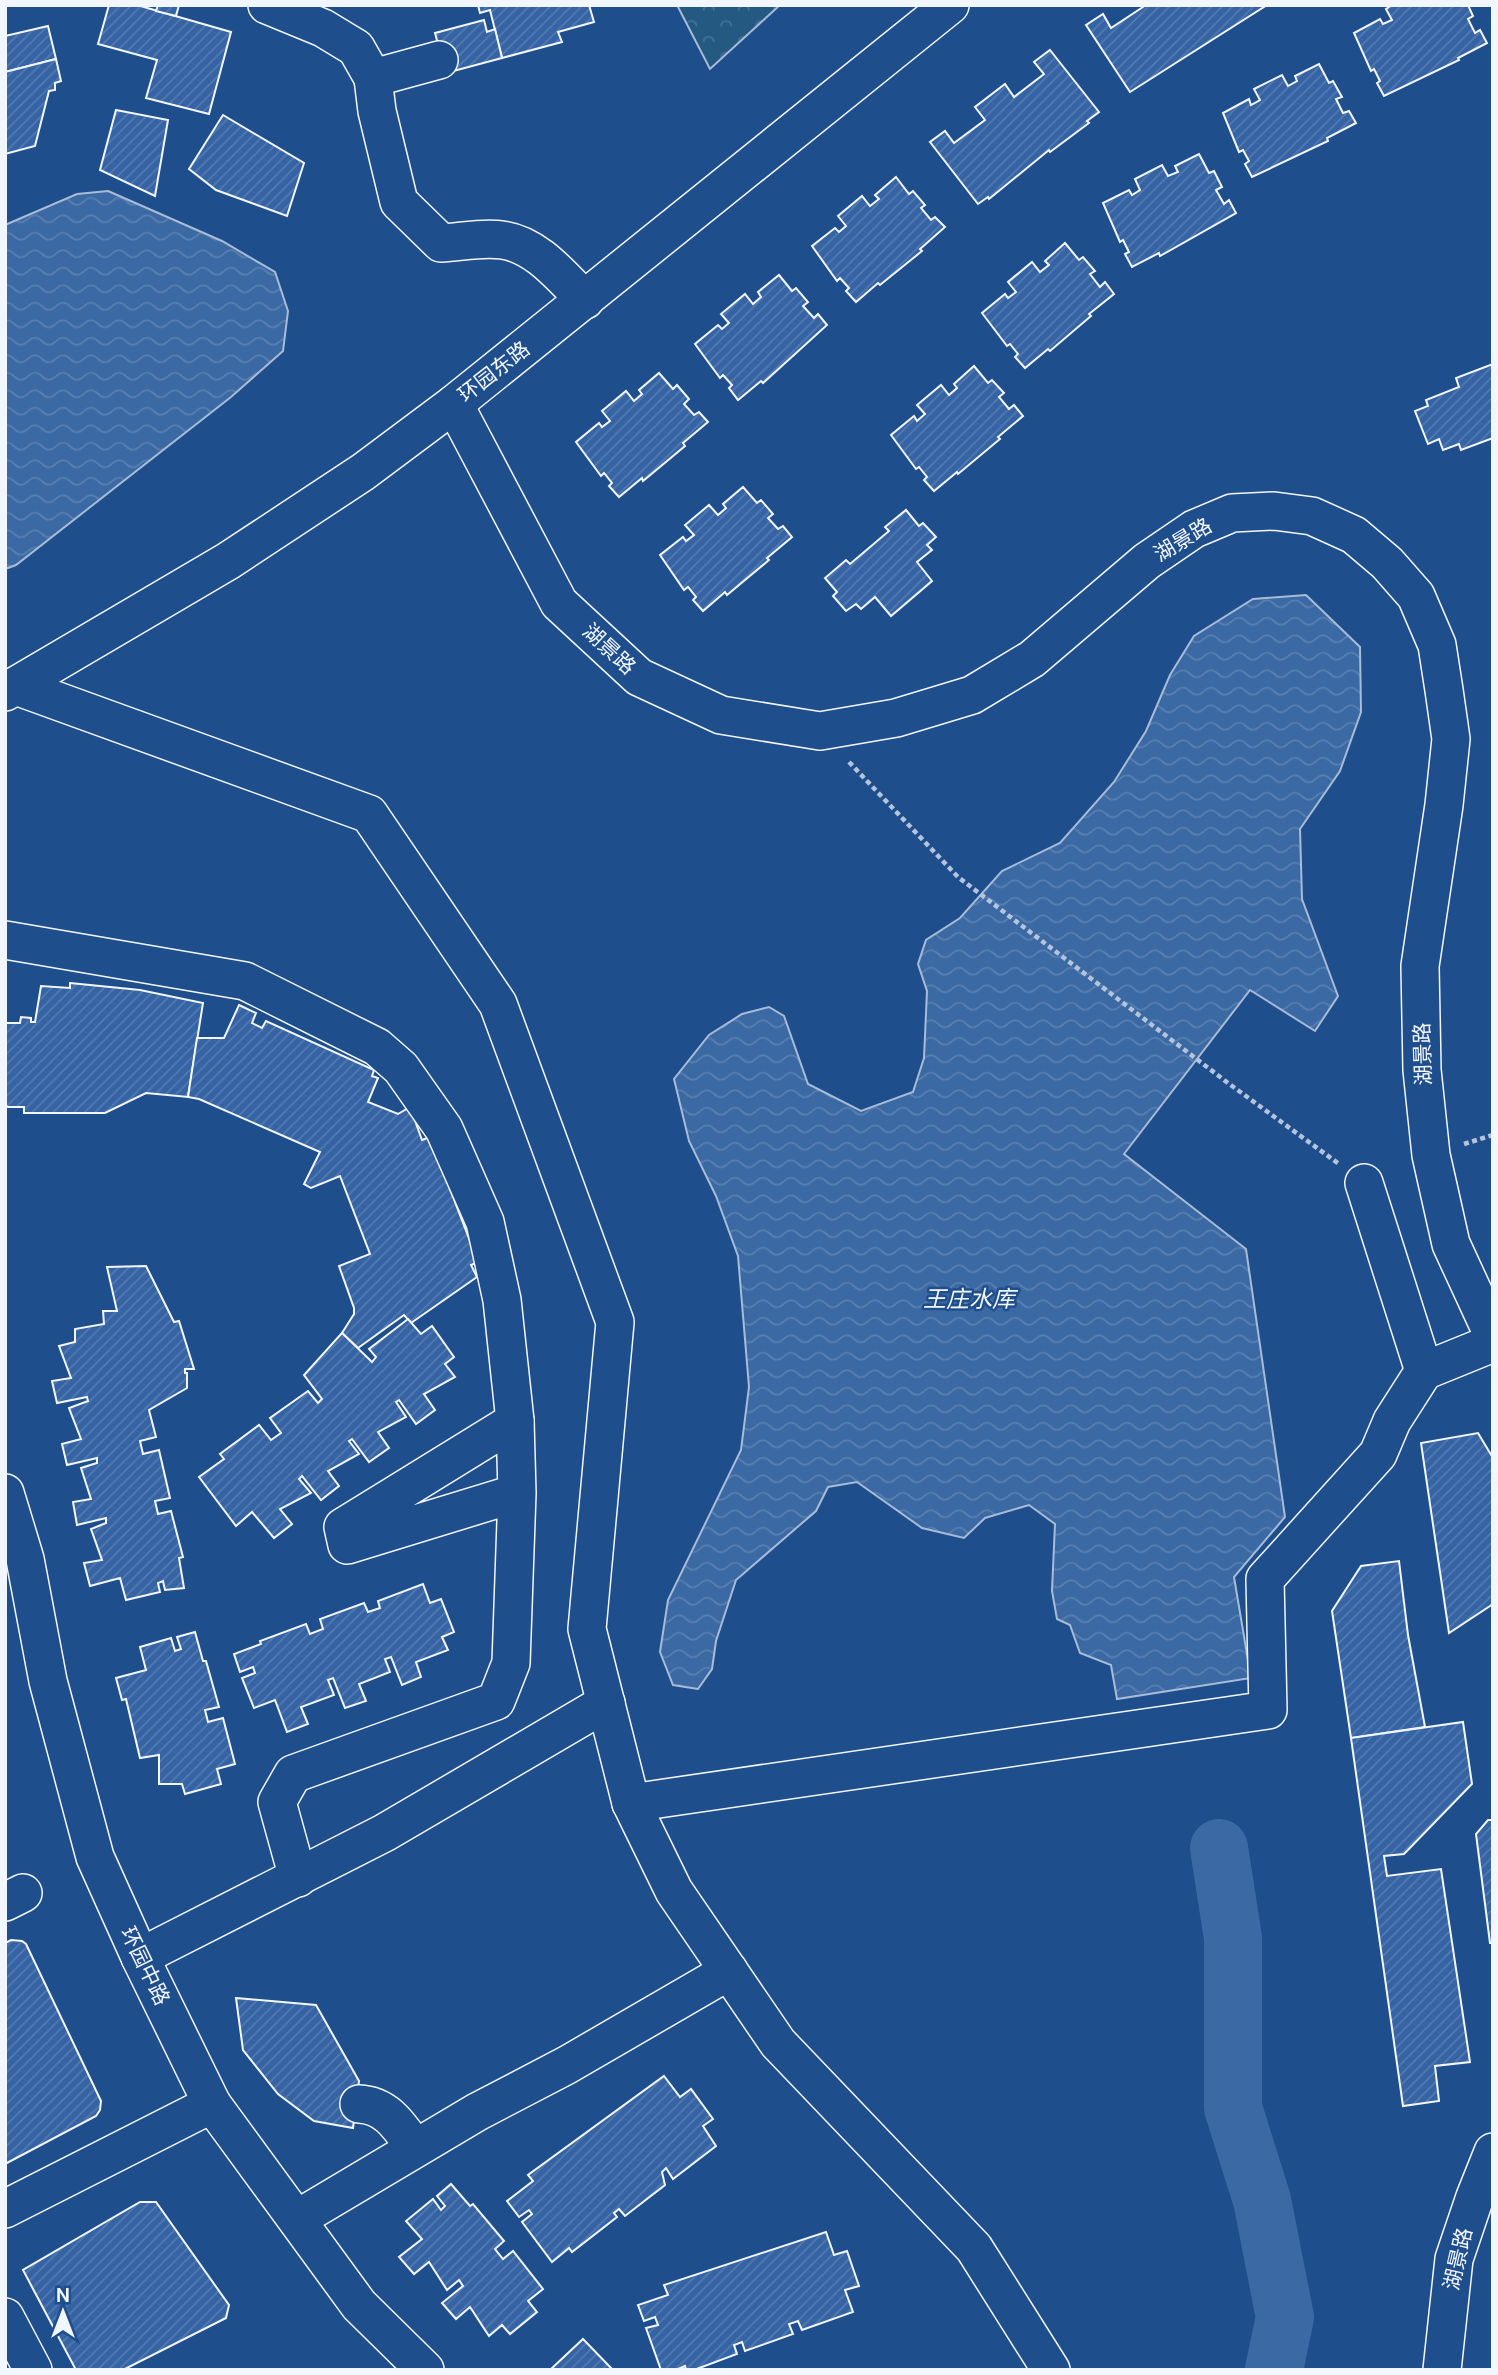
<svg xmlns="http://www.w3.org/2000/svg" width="1498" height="2375" font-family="'DM Sans','Noto Sans SC',sans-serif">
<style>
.forest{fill:url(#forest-crowns);stroke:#a8bbd7;stroke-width:2}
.water{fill:url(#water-waves);stroke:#a8bbd7;stroke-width:2}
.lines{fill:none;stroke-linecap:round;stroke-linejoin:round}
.river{stroke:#3b69a3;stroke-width:58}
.building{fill:url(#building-hatch);stroke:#f2f6ff;stroke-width:2}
.minor-casing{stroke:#f2f6ff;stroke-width:40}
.path{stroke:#b3c4dc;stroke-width:4.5;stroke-dasharray:5 3.5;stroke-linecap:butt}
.minor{stroke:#1f4e8c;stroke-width:37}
.labels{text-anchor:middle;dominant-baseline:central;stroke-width:5;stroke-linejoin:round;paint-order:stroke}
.street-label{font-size:21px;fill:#f2f6ff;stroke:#1f4e8c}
.water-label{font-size:23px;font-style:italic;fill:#f2f6ff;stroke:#1f4e8c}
</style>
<defs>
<pattern id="forest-crowns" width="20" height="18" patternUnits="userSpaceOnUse" patternTransform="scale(1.75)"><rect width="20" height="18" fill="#245a82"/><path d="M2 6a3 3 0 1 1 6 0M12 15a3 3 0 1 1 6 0" fill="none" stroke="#447295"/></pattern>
<pattern id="water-waves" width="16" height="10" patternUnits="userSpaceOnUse" patternTransform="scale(1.75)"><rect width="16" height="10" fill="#3b69a3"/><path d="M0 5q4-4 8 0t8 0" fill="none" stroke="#587fb1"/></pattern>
<pattern id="building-hatch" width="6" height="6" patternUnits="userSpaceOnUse" patternTransform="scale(1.75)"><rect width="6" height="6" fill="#3563a3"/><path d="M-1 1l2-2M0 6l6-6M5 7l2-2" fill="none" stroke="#537ab1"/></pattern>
</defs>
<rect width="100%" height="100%" fill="#1f4e8c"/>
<path class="forest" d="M677,5h103l-70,64z"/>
<g class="water">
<path d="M108,191l114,50 53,31 13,39 -5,40 -52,46 -215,168 -11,4v-344l72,-31z"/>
<path d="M1306,595l54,52 1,65 -21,59 -40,58 2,70 36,97 -23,35 -65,-41 -126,164 122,95 39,268 -51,60 17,101 -134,21 -6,-34 -31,-12 -10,-28 -13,-6 -5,-28 3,-67 -26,-19 -44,13 -21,20 -42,-10 -65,-46 -29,5 -12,24 -80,69 -20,61 -4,28 -14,20 -25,-4 -13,-33 8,-52 73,-150 8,-63 -11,-131 -22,-60 -27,-55 -15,-62 35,-44 33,-21 27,-7 15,9 24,68 53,27 52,-19 11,-34 3,-67 -9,-27 8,-24 34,-22 42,-47 58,-28 54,-61 32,-51 24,-56 24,-39 59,-37z"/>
</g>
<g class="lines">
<path class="river" d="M1219,1848l14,90v170l29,92 23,117 -11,53"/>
</g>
<g class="building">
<path d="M109,5h28l94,27 -22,82 -63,-16 11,-38 -59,-16z"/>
<path d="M158,5h21l-3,11 -20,-5z"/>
<path d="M478,5h111l5,17 -36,10 4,10 -60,16 -12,-48 -10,3z"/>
<path d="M1142,5h125l-137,87 -44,-67 17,-11 8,14 32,-21z"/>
<path d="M1392,5h76l5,11 -5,3 7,14 5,-3 7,13 -29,15 1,2 -75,36 -7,-13 3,-2 -6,-12 -3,2 -17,-38 26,-14 3,5 9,-4 -6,-11z"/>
<path d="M484,20l3,12 8,-3 7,29 -56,15 -11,-40z"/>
<path d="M48,26l8,33 -51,13v-36z"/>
<path d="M1050,50l49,62 -12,9 2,2 -39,29 -1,-2 -60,49 -1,-2 -10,7 -48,-62 15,-11 9,12 31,-23 -10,-13 30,-23 9,13 30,-23 -10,-12z"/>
<path d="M56,59l5,22 -6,2v7l-6,1 -14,55 -30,8v-82z"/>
<path d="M1319,64l10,19 4,-2 9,16 -6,2 7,14 6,-2 7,12 -29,15 1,3 -76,36 -7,-13 4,-3 -6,-11 -4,2 -16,-39 26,-14 2,6 9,-5 -6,-11 28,-14 6,11 9,-5 -2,-5z"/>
<path d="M116,110l52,10 -13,76 -55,-26z"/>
<path d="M223,115l81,48 -17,53 -71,-26 -27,-21z"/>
<path d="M1199,154l10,19 5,-2 8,16 -6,3 8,14 5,-4 7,13 -76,43 -1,-3 -27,14 -7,-13 4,-2 -6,-12 -3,2 -17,-39 26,-13 3,5 8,-5 -5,-11 27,-14 6,11 10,-4 -3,-6z"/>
<path d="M896,177l13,17 4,-3 12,14 -4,3 10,12 4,-3 10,10 -25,22 2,2 -42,34 -2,-2 -22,19 -10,-11 3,-3 -9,-10 -3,3 -25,-35 23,-18 4,4 7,-6 -8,-10 24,-20 8,10 9,-7 -4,-4z"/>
<path d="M1065,243l14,17 4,-3 12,14 -5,3 10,13 5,-5 9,12 -25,20 2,2 -41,35 -2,-2 -23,19 -10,-11 3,-3 -8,-10 -3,2 -25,-33 23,-19 3,4 8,-6 -8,-10 24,-20 8,10 9,-7 -4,-4z"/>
<path d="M779,275l13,16 4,-3 12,14 -5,4 11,12 4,-4 9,11 -64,58 -2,-2 -23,19 -9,-12 3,-3 -9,-10 -3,3 -25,-34 23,-19 4,4 7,-6 -8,-9 24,-20 8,10 8,-7 -3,-5z"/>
<path d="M1493,364v74l-32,12 -2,-6 -16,6 -4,-11 -11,5 -13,-33 13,-5 -2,-6 33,-13 -3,-9z"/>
<path d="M974,366l14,17 4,-3 12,13 -5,4 10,12 5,-4 9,11 -25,21 2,2 -42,35 -1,-2 -23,19 -10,-11 3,-3 -8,-10 -3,2 -25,-34 23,-19 3,5 8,-7 -8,-9 24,-20 8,10 8,-7 -3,-4z"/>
<path d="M659,373l14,16 4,-4 12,14 -5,5 10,11 5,-3 9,10 -25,21 2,3 -42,35 -1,-3 -23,19 -10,-11 3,-3 -8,-10 -3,3 -25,-34 23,-19 3,4 8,-6 -8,-10 24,-20 8,10 8,-7 -3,-4z"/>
<path d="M743,487l14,16 4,-3 12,14 -5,4 10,11 5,-3 9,11 -25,21 2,2 -42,35 -2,-3 -22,19 -10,-11 3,-3 -8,-10 -4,3 -24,-35 23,-18 3,4 8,-6 -9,-10 24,-20 9,10 8,-7 -3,-4z"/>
<path d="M906,510l13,16 4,-3 13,14 -9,8 5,5 -15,12 15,19 -41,35 -16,-19 -14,12 -5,-5 -10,7 -13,-15 4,-4 -12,-14 21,-18 4,4 39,-33 -4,-4z"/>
<path d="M70,983l70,7 63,13 -15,94 -42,-4 -41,20h-81v-6h-16l-3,-2v-82h15l1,-6 10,1v4h4l6,-36 29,2z"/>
<path d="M239,1005l17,8 -4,10 10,5 4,-7 108,49 -2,6 6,2 -10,24 30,12 12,-7 12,33 8,-3 48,125 -7,3 6,12 -66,46 -7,-8 -46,33 -16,-15 12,-19v-6l-15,-42 31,-12 -30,-78 -29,12 -7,-4 16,-32 -121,-53 -11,-2 9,-59h27z"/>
<path d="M146,1266l28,56 5,-1 15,48h-9v4h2v15l-38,22 7,27 -16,4 3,13 16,-4 11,48 -15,3 3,13 13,-3 12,46 -4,1 5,30 -19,2 -2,-9 -5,2 2,9 -34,8 -6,-22 -30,8 -6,-23 18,-3 -11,-31 15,-6v-5l-29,7 -4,-23 18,-3 -10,-31 16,-5v-5l-30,7 -5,-21 19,-5 -12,-31 19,-7 -1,-4 -30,6 -5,-22 19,-3 -12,-32 16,-4v-13l29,-5 -1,-13h14l-10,-44z"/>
<path d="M408,1319l13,15 11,-8 22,31 -9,7 10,13 -31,17 11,16 -19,14 -17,-24 -3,2 10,15 -28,15 11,16 -20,14 -17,-23 -3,2 10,13 -31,17 11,15 -18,14 -19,-24 -3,3 12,14 -31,16 12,15 -18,14 -22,-26 -16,14 -37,-49 25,-18 -4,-5 39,-29 12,15 10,-7 -11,-15 38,-27 10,12 4,-4 -18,-24 38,-42 30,29 4,-5 -7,-8z"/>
<path d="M1478,1433l15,25v146l-44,29 -28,-190z"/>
<path d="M1399,1561l9,74 17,92 -74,11 -19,-127 29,-45z"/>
<path d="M423,1584l7,19 11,-4 13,33 -12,5 6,13 -32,12 5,15 -19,8 -11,-28 -6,2 5,13 -31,12 7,17 -21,7 -12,-30 -5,2 6,15 -33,12 7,17 -21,8 -12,-32 -21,8 -12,-30 13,-5 -2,-6 -13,5 -6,-18 27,-10 -1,-3 46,-17 4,10 13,-5 -3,-10 44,-16 4,9 12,-4 -2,-7z"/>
<path d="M195,1632l8,29h3l13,46 -14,3 3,12 15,-4 12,46 -18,5 4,15 -36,10 -3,-10h-23v-29l-19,3 -14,-59 -4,1 -6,-22 30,-8 -6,-23 31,-9 4,13 6,-2 -4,-12z"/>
<path d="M1463,1722l9,62 -68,70 -20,2 3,20 54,-7 29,193 -35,4 4,35 -36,5 -52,-368z"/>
<path d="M1488,1820h5v123h-3l-14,-109z"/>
<path d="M11,1940l11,1 4,3 75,157 -1,9 -4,6 -91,48v-221z"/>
<path d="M236,1998l80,7 43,76 -6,47 -39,-7 -36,-27 -35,-44z"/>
<path d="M664,2076l16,21 11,-8 22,30 -10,7 13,20 -43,33 -7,-11 -4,4 3,13 -40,31 -6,-7 -5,4 3,4 -45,35 -3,-4 -17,14 -30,-40 10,-8 -3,-4 -10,7 -12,-16 26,-20 -5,-6z"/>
<path d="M451,2184l19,22 3,-2 31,37 -9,8 8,10 10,-8 30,38 -15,12 9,11 -27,22 -8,-9 -13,11 -19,-29 -14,12 -14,-16 21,-17 -4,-6 -12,10 -18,-28 -15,12 -15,-17 23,-18 -16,-18 27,-22 8,11 4,-4 -8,-10z"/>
<path d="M140,2202h16l73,103 -3,13 -103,52h-47l-53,-100z"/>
<path d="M826,2232l8,23 13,-4 12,35 -14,4 8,22 -51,18 -4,-9 -9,3 4,10 -48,17 -3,-9 -8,3 3,9 -43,16h-8l-1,-4 -9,4h-15l-15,-42 12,-3 -3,-8 -11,4 -6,-16 30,-10 -4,-10z"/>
<path d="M583,2339l30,31h-63z"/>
</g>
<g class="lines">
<defs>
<g id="minor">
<path d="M267,5l56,23 33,20 17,30"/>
<path d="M439,60l-66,18 4,33 22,91 42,41c20,-1 42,-6 61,-3 34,4 60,37 83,60"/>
<path d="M454,404l105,199 80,74 82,38 99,16 76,-13 76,-23 60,-36 115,-98 47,-32 38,-16 42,-2 38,5 42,19 33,28 29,33 21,49 7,45 7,49 -7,66 -24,161 2,104 9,85 20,89 42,91"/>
<path d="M16,686l353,128 129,190 117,318 -28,307 44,174 43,88 104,152 196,205 77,122"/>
<path d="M5,692l223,-131 135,-89 91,-68 496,-399"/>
<path d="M5,940l240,41 132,66 24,21 43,61 41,93 17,78 13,121"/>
<path d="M1424,1371l69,-28"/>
<path d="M5,1493l20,66 23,122 47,176 45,100 72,147 147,201 66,65"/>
<path d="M631,1803l637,-93 -3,-131 113,-125 14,-33 32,-50 -60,-188"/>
<path d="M298,1878l-21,-76 16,-28 203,-73 15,-38 6,-170 -2,-72 -172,106 4,18 170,-52"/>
<path d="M5,1902l18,-9"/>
<path d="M140,1957l244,-124 222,-130"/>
<path d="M359,2104c28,1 41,23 56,44"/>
<path d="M5,2209l207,-105"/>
<path d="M297,2219l180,-107 90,-47 162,-94"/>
<path d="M5,2317l28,53"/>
<path d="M1442,2370l12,-111 21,-62 18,-45"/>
</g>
</defs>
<use href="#minor" class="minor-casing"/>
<g class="path">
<path d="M849,762l109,115 270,206 111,81"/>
<path d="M1464,1144l29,-9"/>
</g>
<use href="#minor" class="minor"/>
</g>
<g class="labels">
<g class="street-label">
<text transform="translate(494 372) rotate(-38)">环园东路</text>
<text transform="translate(1183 540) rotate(-31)">湖景路</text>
<text transform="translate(609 649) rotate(43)">湖景路</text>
<text transform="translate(1423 1054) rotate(-92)">湖景路</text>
<text transform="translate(145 1966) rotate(64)">环园中路</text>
<text transform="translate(1458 2259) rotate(-77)">湖景路</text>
</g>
<g class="water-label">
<text x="969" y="1299">王庄水库</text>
</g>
</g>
<rect width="1498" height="2375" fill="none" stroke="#f2f6ff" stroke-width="14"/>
<g transform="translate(63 2312)" stroke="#1f4e8c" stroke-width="5" paint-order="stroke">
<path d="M0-5L12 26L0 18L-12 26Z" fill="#f2f6ff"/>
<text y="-10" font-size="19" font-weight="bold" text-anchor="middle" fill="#f2f6ff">N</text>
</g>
</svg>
